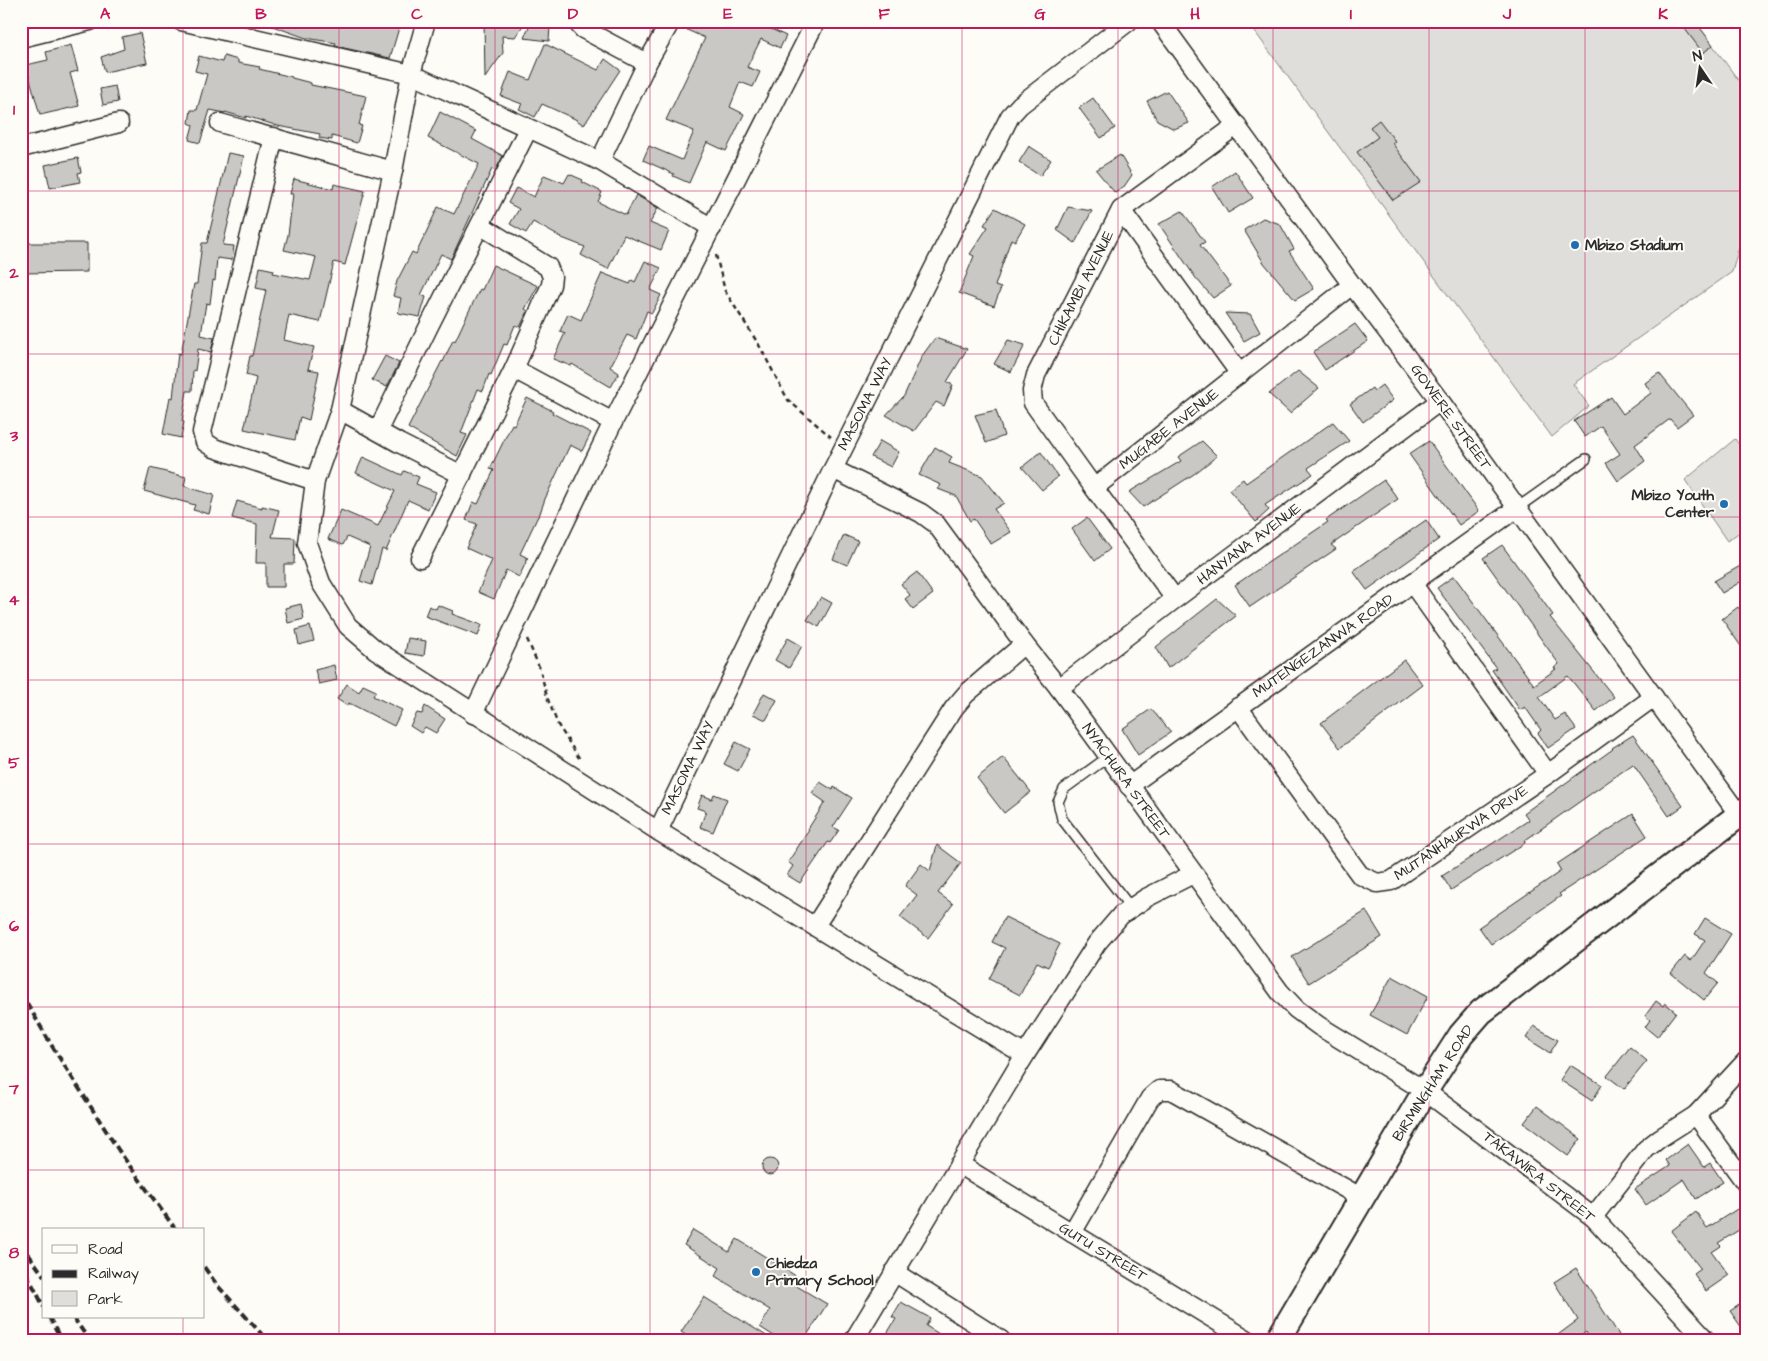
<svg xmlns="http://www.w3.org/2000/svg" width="1768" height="1361" font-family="'Architects Daughter',sans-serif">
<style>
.green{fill:#dfdeda;stroke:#858482}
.building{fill:#c9c8c4;stroke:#2b2b2b}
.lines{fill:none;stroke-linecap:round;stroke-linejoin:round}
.lane-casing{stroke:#2b2b2b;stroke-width:12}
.street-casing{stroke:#2b2b2b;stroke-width:21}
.secondary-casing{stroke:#2b2b2b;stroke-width:28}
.path{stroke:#2b2b2b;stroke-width:2.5;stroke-dasharray:5 4;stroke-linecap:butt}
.lane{stroke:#fdfcf7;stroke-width:9}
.street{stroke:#fdfcf7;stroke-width:18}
.secondary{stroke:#fdfcf7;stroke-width:24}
.rail{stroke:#2b2b2b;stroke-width:4;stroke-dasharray:8 4;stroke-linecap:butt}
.grid{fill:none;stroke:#c2185b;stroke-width:1;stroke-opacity:0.55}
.poi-dot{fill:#1f6fb2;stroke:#fdfcf7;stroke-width:2}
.labels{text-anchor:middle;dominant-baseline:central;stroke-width:4;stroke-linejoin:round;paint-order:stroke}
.poi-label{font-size:15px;font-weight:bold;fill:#2b2b2b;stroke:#fdfcf7;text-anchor:start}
.street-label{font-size:15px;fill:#2b2b2b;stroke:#fdfcf7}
.neatline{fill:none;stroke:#c2185b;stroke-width:2}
.grid-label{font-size:16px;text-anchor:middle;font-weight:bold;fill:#c2185b}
</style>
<rect width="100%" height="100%" fill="#fdfcf7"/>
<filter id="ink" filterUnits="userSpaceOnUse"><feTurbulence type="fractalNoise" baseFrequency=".02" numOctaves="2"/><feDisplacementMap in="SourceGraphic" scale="10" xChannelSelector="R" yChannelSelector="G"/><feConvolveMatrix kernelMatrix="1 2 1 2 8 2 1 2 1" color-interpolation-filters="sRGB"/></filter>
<g filter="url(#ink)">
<g class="green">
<path d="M1247,21h448l52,71v127l-15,53 -159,112 16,22 -37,31z"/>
<path d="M1735,439l12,16v72l-20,14 -42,-61z"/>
</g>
<g class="building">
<path d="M264,21h137l-11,37 -55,-12 1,-3 -30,-5 -42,-15z"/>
<path d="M484,21l40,3 -9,13 -13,-1 1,17 -18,25z"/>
<path d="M692,21h62l32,15 -6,12 -19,-9 -14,28 13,5 -7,15 -13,-5 -10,25 14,7 -10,21 -8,16 -19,-9 -18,41 -16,-7 1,-2 -31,-14 6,-14 33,14 12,-29 -28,-11 39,-82 -18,-8z"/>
<path d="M1679,21h16l18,24 -10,8z"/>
<path d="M530,24l20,2 -1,15 -25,-3z"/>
<path d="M140,33l7,30 -42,9 -4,-15 23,-8 -2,-12z"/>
<path d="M545,44l53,26 7,-11 15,11 -36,55 -9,-6 -33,-15 -7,13 -16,-8 3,-5 -21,-8 9,-24 20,8z"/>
<path d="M71,45l7,26 -8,2 9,33 -39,9 -14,-50 22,-5 -2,-8z"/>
<path d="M199,56l23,6 2,-6 14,4v3l22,4 -1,2 33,8v1l19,5v2l55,11 -7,29 3,1 -5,17 -25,-7v4l-13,-2 1,-4 -42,-8 -32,-10v2l-21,-6v1l-15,-3 -10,33 -11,-3 4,-15 -4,-2 2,-13h6l10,-36 -12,-3z"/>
<path d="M115,86l3,16 -15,3 -3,-16z"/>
<path d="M1167,91l22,32 -15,6 -17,-9 -10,-19z"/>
<path d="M1093,98l22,30 -14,10 -22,-30z"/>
<path d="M440,112l36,19 -4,8 31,17 -8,15 -3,-2 -41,90 -10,-5 -20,41 5,2 -6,20 -22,-4 3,-15 -8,-2 4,-15 15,-29 4,2 22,-47 16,7 25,-50 -51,-26z"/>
<path d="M1379,120l16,21 -3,2 29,39 -28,18 -36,-48 21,-15 -8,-10z"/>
<path d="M1029,146l22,14 -11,16 -21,-14z"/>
<path d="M228,153l16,3 -21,89 11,1 -2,14 -15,-2 -2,23 -2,-1 -3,24 -4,-1 -5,32 13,3 -3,14 -13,-3 -3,22 -2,-1 -1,21h-5l-5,30 2,1 -3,16 -18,-4 7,-37 3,1 5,-45 3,1 13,-70h3l5,-41h5z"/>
<path d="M1120,155l12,20 -9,13 -8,5 -19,-23z"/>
<path d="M78,158l3,14 -3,1 2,9 -30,6 -5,-23z"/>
<path d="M1235,171l18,27 -25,15 -16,-26z"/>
<path d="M569,174l14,6 -1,2 20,10 -4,10 28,13 10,-20 22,13 -8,15 19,8 -8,19 -37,-15 -16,34 -27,-14 4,-8 -23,-9 -29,-16 -7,11 -16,-9 9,-15 -11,-6 8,-15 18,9 10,-22 20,8z"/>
<path d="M294,179l39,10 1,-5 31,7 -20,74 -11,-3 -14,60 -31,-7 -5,25 30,7 -6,22 11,2 -10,49 -9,-3 -5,23 -51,-11 12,-51 -10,-3 4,-19h2l14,-66 -10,-2 4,-21 14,3 -1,3 37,7 6,-23 -32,-7 4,-15 5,-41h-3z"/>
<path d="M1068,207l24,4 -17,32 -18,-13z"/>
<path d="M995,208l30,16 -10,17 -4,-2 -16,47 6,2 -7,18 -35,-13 15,-37 -4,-2 18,-27 -4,-2z"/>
<path d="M1182,211l23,31 -5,3 31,41 -18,12 -18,-21 -36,-53z"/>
<path d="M1263,218l17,6 14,25 -5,2 25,38 -19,11 -31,-37 -20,-33z"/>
<path d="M21,243h66v29l-66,1z"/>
<path d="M645,261l16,7 -11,22 11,5 -9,18 -5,-2 -11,28 -9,-4 -17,32 9,6 -8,14 -39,-23 -1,2 -18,-7 12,-26 -5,-2 8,-17 13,6 21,-47 28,11 2,-4 3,2z"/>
<path d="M493,265l45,21 -13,23 3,2 -8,16 -5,-2 -8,20 -3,-1 -13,31 -2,-1 -6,17 -5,-2 -17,44 6,2 -10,21 -49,-28 34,-67 1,1 10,-22 2,1 14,-30 11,-22 2,1z"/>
<path d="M1225,313l25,1 10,18 -16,9z"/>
<path d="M1355,324l13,17 -43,29 -12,-18z"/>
<path d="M935,338l32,11 -20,33 6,3 -9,21 -8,-4 -22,29 -28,-16 18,-19 18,-40z"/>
<path d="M1008,340l17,5 -14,27 -17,-8z"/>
<path d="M385,356l14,7 -12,24 -15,-7z"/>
<path d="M1298,371l21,17 -29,25 -21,-19z"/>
<path d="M1659,373l34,42 -16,12 -7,-8 -35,26 10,16 -27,20 -12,-18 14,-9 -19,-28 -16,11 -11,-16 37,-24 12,17 28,-21 -6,-10z"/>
<path d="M1382,385l11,15 -30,22 -13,-18 22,-16 2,3z"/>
<path d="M527,398l26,13 -1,2 39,20 -9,18 -12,-6 -25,54 -6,17h-1l-18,38 8,4 -9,19 -13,-7 -12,29 -16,-7 14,-32 -26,-12 11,-24 -11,-4 7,-18 5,2 16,-34 -4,-1 22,-45 2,1z"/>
<path d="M996,410l8,26 -18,7 -11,-28z"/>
<path d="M1333,422l16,19 -41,27 5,6 -48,31 4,5 -13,12 -27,-32 14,-11 3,4z"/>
<path d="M880,441l19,11 -8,15 -20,-10z"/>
<path d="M1202,441l15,15 -23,18 -51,33 -14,-15 52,-31 -3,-4z"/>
<path d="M1429,441l50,70 -20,14 -50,-71z"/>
<path d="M935,447l17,10 -3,6 33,13 22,27 -10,6 17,23 -20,12 -17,-25 -4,2 -14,-25 -18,-7 3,-4 -22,-10z"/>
<path d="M1041,452l17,25 -16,13 -20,-23z"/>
<path d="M363,457l39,18 2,-4 15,6 -3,7 20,8 -8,17 -20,-9 -22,51 -4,-2 -10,36 -12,-4 10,-34 -23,-10 -4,8 -15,-6 13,-29 37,16 17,-35 -39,-18z"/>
<path d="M150,468l36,9 -2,9 30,9 -5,19 -16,-4 2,-5 -51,-14z"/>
<path d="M1384,480l14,19 -67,46 5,4 -86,58 -15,-22 93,-63 -2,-2z"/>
<path d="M237,501l25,7v-2l17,4 -7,27 23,1 -1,26h-10v23h-18v-24h-10l1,-39 -25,-6z"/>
<path d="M1087,518l23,31 -15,12 -23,-32z"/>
<path d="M1426,520l13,19 -72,51 -14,-19z"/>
<path d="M844,535l14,6 -11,24 -14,-6z"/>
<path d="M1502,545l51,70 -3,2 64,80 -18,14 -28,-35 -29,21 16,23 10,-6 11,15 -28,19 -10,-15 3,-3 -16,-23 -5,3 -28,-40 4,-2 -59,-80 17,-12 80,109 22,-16 -2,-1 5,-4 -76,-106z"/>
<path d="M1742,565l5,7v6l-25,15 -8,-12z"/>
<path d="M917,572l16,22 -20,15 -8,-10 5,-4 -9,-11z"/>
<path d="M821,597l11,6 -13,24 -12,-7z"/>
<path d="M1217,599l19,17 -68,52 -12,-21z"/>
<path d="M301,604l3,15 -16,4 -3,-15z"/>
<path d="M438,605l15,6 -1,3 30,11 -4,11 -53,-20 4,-10 7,3z"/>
<path d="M1738,607l9,12v36l-25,-36z"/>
<path d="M310,626l4,15 -15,4 -3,-15z"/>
<path d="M408,638l18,3 -2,15 -19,-3z"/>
<path d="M788,638l14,8 -13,22 -14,-8z"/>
<path d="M1404,660l19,25 -83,63 -19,-25z"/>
<path d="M334,665l3,15 -18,4 -4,-14z"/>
<path d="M347,684l12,8 4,-7 13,6 -3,5 29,14 -8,16 -45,-23 -2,3 -10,-7z"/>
<path d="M764,693l13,7 -11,20 -13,-6z"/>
<path d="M425,706l20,13 -9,14 -11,-6 -4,6 -11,-7 7,-13 5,1z"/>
<path d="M1151,709l20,23 -33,23 -16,-26z"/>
<path d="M1633,735l50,71 -14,10 -36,-52 -109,77 1,2 -74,47 -9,-14 87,-56 -5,-7 89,-64 -1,-1z"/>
<path d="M736,742l14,7 -12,22 -14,-7z"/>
<path d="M1003,757l28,35 -27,21 -27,-35z"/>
<path d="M820,782l13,8 1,-3 18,11 -19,29 6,3 -9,13 -2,-1 -28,41 -13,-8 6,-9 -5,-4 21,-32 -1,-1 17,-27 -13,-9z"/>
<path d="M714,794l13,5 -14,33 -13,-5 6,-16 -9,-3 5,-13 10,4z"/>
<path d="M1633,814l14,22 -88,58 2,2 -70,48 -12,-17 82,-56 -4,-7z"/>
<path d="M937,845l24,18 -23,30 15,11 -25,34 -28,-21 17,-22 -12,-9 16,-22 9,7z"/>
<path d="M1366,911l16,26 -73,46 -17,-26z"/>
<path d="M1005,917l55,27 -12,23 -11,-5 -17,33 -31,-16 16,-31 -13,-6z"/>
<path d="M1705,918l26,16 -25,39 12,10 -14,17 -33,-27 14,-17 6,5 14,-21 -10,-6z"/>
<path d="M1392,976l36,20 -21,39 -37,-20z"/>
<path d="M1656,1001l7,5 2,-3 11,9 -19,25 -12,-10 5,-7 -5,-4z"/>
<path d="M1534,1026l24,14 -8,13 -24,-15z"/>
<path d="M1630,1047l17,14 -23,28 -17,-13z"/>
<path d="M1570,1065l32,20 -10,16 -32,-21z"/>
<path d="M1537,1106l44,33 -13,17 -44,-33z"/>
<path d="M1688,1144l16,23 6,-4 13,19 -27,17 -12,-20 -38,26 -11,-16 35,-23 -4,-6z"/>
<circle cx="770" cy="1167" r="8"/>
<path d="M1742,1206l5,8v11l-29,18 3,3 -9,6 17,23 -23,16 -12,-17 7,-5 -30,-38 25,-19 11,16z"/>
<path d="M693,1230l36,22 8,-13 62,39 -4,7 32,19 -23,36h-24l-20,-13 10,-17 -55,-34 5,-8 -36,-23z"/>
<path d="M1576,1268l43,67 -7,5h-21l-5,-8 -11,8h-24l27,-20 -24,-38z"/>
<path d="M704,1297l69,43h-80l-12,-8z"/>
<path d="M1747,1300v35l-17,-24z"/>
<path d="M901,1302l29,16 -4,8 23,14h-66l13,-21 -4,-2z"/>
</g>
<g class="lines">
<defs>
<g id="lane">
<path d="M1517,508l69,-49"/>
<path d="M1108,757l-44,32 -6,13 4,17 69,89"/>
</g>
<g id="street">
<path d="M181,21l230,53 189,87 112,67"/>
<path d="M426,21l-15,53 -18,97 -53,239 -25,71 -8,62 14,40 27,43 28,24 282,181 367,224"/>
<path d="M576,21l7,8 64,34"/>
<path d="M1160,21l192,264 88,116 299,414"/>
<path d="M21,38l69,-17"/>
<path d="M220,123l173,48"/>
<path d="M274,137l-72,295 3,10 9,6 101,33"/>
<path d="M21,148l98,-25"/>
<path d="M600,161l47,-98 24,-42"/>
<path d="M1121,210l119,164"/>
<path d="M514,369l99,53"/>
<path d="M340,410l59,33 63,32"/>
<path d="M378,430l50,-102 100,-199"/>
<path d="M833,469l88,44 15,11 88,120 35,44 221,304 16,17 23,17 106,65 168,126 113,123"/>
<path d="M1094,488l-61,-85 -1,-12 4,-16 85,-165 116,-85"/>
<path d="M420,558l94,-189 37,-84 1,-8 -4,-10 -68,-42"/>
<path d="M1412,583l136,191"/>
<path d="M1175,599l-81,-111 258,-203"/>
<path d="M1059,688l116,-89 265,-198"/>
<path d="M1238,707l122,168 17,8 14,-2 157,-107 106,-77"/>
<path d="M473,714l140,-292 203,-401"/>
<path d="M1129,786l388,-278"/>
<path d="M658,831l175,-362 177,-353 10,-11 109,-84"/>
<path d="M815,926l139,-218 12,-14 58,-50"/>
<path d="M1696,1115l51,70"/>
<path d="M959,1164l289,176"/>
<path d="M1593,1217l53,-68 14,-11 36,-23 51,-55"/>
<path d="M1072,1233l78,-135 9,-8h12l191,108"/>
<path d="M894,1272l107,68"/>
<path d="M854,1340l171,-285 72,-112 24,-28 25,-17 47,-24"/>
</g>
<path id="secondary" d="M1278,1340l147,-249 36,-56 20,-23 266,-203"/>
</defs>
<use href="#lane" class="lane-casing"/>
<use href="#street" class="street-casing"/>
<use href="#secondary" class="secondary-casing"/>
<g class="path">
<path d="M716,255l9,36 34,54 29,55 43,37"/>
<path d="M527,639l13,30 7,28 11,28 23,36"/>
</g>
<use href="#lane" class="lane"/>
<use href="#street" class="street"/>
<use href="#secondary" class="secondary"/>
<g class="rail">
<path d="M21,993l31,53 67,105 57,79"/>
<path d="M21,1244l23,32"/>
<path d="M21,1263l23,44"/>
<path d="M204,1267l13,18 50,55"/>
<path d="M49,1317l12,23"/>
<path d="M73,1317l16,23"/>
</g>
</g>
</g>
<path class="grid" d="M183,21v1209M339,21v1319M495,21v1319M650,21v1319M806,21v1319M962,21v1319M1118,21v1319M1273,21v1319M1429,21v1319M1585,21v1319M21,191h1726M21,354h1726M21,517h1726M21,680h1726M21,844h1726M21,1007h1726M21,1170h1726M183,1317v23"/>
<g class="poi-dot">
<circle cx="1575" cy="245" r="5"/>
<circle cx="1724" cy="504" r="5"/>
<circle cx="756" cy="1272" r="5"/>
</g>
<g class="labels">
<g class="poi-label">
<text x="1585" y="245">Mbizo Stadium</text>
<text x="1714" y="495" text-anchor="end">Mbizo Youth<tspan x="1714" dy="17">Center</tspan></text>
<text x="766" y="1263">Chiedza<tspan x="766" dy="17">Primary School</tspan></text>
</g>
<g class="street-label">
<text transform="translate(1081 288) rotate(-63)">CHIKAMBI AVENUE</text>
<text transform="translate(865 404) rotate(-63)">MASOMA WAY</text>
<text transform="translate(1451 417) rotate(54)">GOWERE STREET</text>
<text transform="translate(1169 429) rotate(-38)">MUGABE AVENUE</text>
<text transform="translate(1249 544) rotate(-37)">HANYANA AVENUE</text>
<text transform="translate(1323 646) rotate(-35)">MUTENGEZANWA ROAD</text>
<text transform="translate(688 768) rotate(-64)">MASOMA WAY</text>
<text transform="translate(1126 781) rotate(54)">NYACHURA STREET</text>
<text transform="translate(1461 833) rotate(-34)">MUTANHAURWA DRIVE</text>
<text transform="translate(1433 1083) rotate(-57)">BIRMINGHAM ROAD</text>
<text transform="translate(1539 1177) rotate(38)">TAKAWIRA STREET</text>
<text transform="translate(1103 1252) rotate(31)">GUTU STREET</text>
</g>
</g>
<rect width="1768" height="1361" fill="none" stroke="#fdfcf7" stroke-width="55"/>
<rect x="42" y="1228" width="162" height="90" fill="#fdfcf7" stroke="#a9a8a5"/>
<rect x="52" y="1245" width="25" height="8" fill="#fdfcf7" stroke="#a9a8a5"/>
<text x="88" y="1254" font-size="15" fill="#2b2b2b">Road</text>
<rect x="52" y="1270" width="25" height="8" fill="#2b2b2b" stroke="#a9a8a5"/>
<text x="88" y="1278" font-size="15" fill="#2b2b2b">Railway</text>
<rect x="52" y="1291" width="25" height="15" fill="#dfdeda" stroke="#a9a8a5"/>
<text x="88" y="1304" font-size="15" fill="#2b2b2b">Park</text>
<g transform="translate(1700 68) rotate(347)" stroke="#fdfcf7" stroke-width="4" paint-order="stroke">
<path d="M0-4L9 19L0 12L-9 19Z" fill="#2b2b2b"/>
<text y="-8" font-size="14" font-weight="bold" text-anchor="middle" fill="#2b2b2b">N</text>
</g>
<rect x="28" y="28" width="1712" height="1306" class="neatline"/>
<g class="grid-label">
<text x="105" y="19">A</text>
<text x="261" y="19">B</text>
<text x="417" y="19">C</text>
<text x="573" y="19">D</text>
<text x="728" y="19">E</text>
<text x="884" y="19">F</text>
<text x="1040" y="19">G</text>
<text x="1195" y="19">H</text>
<text x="1351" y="19">I</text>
<text x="1507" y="19">J</text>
<text x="1663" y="19">K</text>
<text x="14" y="115">1</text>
<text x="14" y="278">2</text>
<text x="14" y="441">3</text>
<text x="14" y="605">4</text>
<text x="14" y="768">5</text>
<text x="14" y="931">6</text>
<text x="14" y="1094">7</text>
<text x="14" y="1258">8</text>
</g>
</svg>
